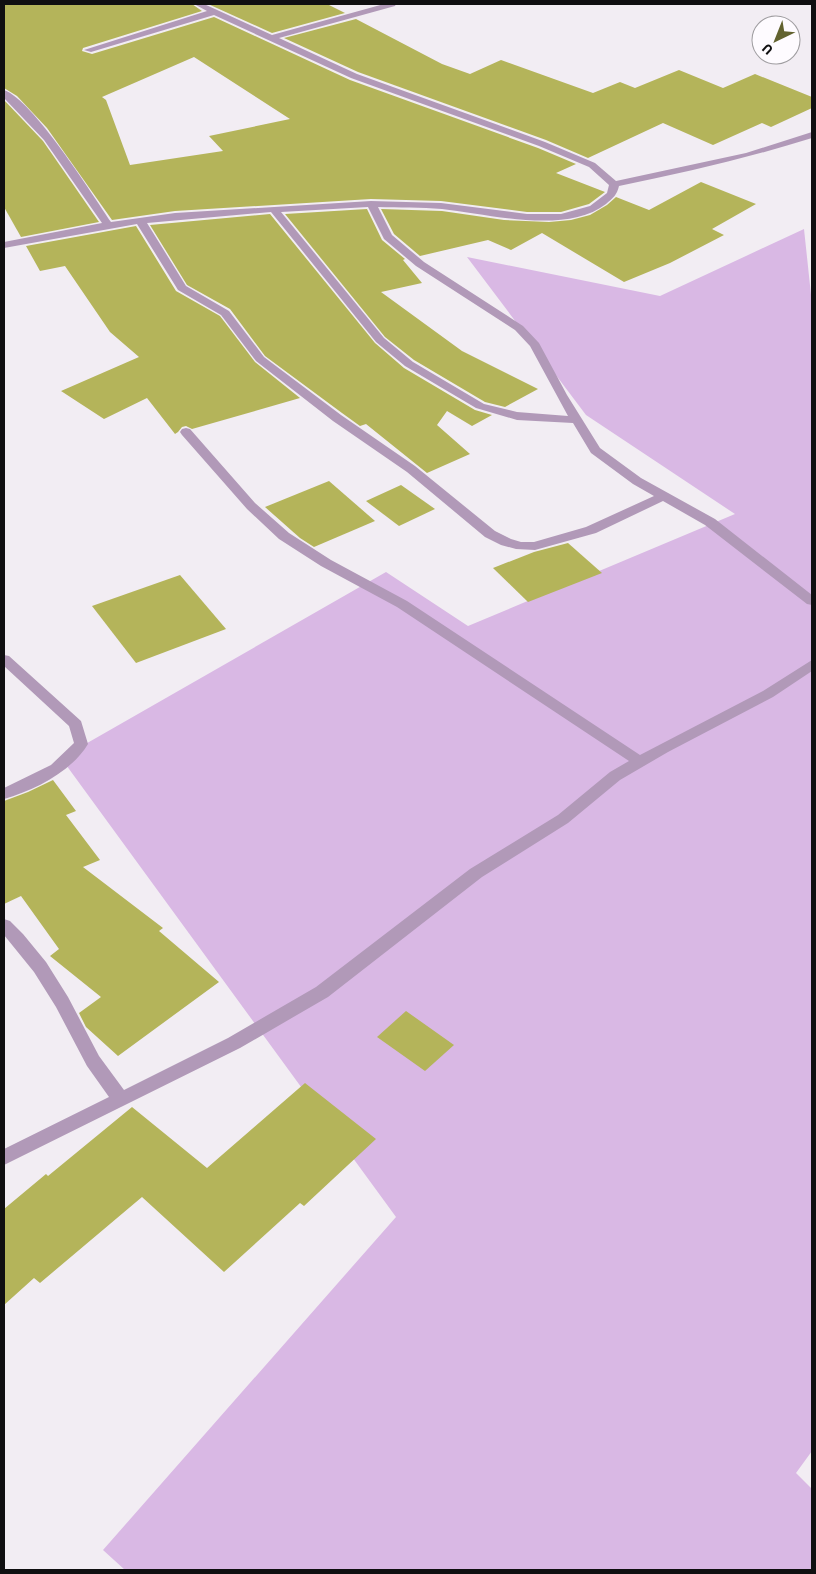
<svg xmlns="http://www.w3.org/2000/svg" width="816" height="1574" font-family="'Source Sans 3',sans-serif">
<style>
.green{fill:#d9b8e4}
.building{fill:#b4b45a;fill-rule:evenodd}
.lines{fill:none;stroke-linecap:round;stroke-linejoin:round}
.minor{fill:#b199b8;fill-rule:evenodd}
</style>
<rect width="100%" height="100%" fill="#f2edf3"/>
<path class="green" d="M804,229l8,75v1147l-16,22 16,16v81h-687l-22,-20 293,-333 -335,-459 325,-186 82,54 267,-112 -149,-99 -119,-158 193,39z"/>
<g class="building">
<path d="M4,4h188l10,7 -119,37 -1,3 10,3 122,-37 136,63 188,68 38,16 -20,9 49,19 -16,12 -28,8h-34l-86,-11 -70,-2 -196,12 -63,9 -65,-92 -30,-32 -13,-8zM194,57l96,62 -81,17 14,15 -93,14 -24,-65 -4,-3z"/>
<path d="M208,4h119l18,9 -73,20z"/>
<path d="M356,19l86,45 28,10 31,-14 92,33 27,-11 15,6 44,-18 44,18 32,-14 57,23v11l-41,19 -9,-4 -49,22 -50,-22 -75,35 -42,-18 -188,-68 -74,-34z"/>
<path d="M4,100l39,41 56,81 -78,15 -17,-30z"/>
<path d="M701,182l55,22 -44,25 12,6 -54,28 -46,19 -82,-49 -31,17 -23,-10 -68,16 -26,-22 -13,-25 61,2 62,9 45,2 22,-2 19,-5 17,-10 9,-8 33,13z"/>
<path d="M367,209l15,31 23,19 -2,1 19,23 -41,9 81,59 76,38 -33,18 -20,-5 -71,-42 -29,-23 -100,-123z"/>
<path d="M270,214l105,129 29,25 71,42 17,5 -20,11 -25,-15 -10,14 33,29 -43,19 -61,-49 -6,2 -18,-13 -77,-57 -35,-47 -43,-24 -37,-60z"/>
<path d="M136,226l40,65 44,25 35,46 45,36 -108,31 -6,-3 -4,1 -4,5 -3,2 -28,-36 -43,21 -43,-28 78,-34 -29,-25 -45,-66 -25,5 -14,-25z"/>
<path d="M329,481l46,40 -61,26 -14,-9 -35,-31z"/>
<path d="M401,485l34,24 -36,17 -33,-25z"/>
<path d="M568,543l34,30 -74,29 -35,-34 41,-16z"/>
<path d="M180,575l46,54 -90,34 -44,-57z"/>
<path d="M53,780l23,31 -10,4 34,45 -17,7 80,61 -4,3 60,51 -101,74 -32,-29 -7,-14 22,-16 -51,-41 9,-7 -38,-53 -17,8v-103l24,-9z"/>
<path d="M406,1011l48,34 -29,26 -48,-34z"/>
<path d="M305,1083l71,56 -72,67 -4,-3 -76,69 -82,-75 -102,86 -6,-5 -30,27v-96l42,-35 2,2 84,-69 75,61z"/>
</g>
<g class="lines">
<g class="minor">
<path d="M194,4h10l68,31 112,-31h12l-1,2 -116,32 78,36 188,68 50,21 21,18 130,-28 66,-21v6c-64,20 -128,35 -193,48 -2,9 -6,12 -13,18 -40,31 -117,10 -164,5 -21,-2 -43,-1 -64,-2l14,28 32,27 99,64 16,17 28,52 33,53 41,30 74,41 97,76v10l-5,-1 -102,-79 -42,-24 -67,32 -61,17 -19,-1 -15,-4 -16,-8 -78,-65 -74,-51 -77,-60 -35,-46 -43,-25 -41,-66 -133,24v-6l98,-19 -58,-83 -40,-42v-8c29,10 88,104 107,132l64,-9 196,-12 70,2 86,11h34l29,-8 17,-13 2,-8 -20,-18 -50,-21 -188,-68 -137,-63 -123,37 -7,-2 123,-39zM368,207l16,32 32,27 99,64 15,16 38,70 -51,-4 -33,-8 -71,-42 -29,-24 -103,-126zM271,212l105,130 29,24 71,42 41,12 56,3 18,30 42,31 21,12 -68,31 -52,15h-13l-10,-3 -16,-8 -80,-65 -74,-51 -77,-58 -35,-46 -43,-25 -39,-63z"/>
<path d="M186,428l4,1 65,74 34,30 42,27 76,41 233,154 123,-64 49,-31v11l-39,26 -105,55 -48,28 -52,43 -86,54 -154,120 -88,51 -236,117v-16l105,-52 -22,-31 -31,-59 -22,-35 -30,-37v-16l6,2 13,13 23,28 22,35 31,59 25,34 104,-52 88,-51 154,-118 88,-54 52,-43 19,-11 -232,-154 -76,-41 -42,-27 -32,-30 -65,-74 -2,-3 2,-3z"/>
<path d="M4,655l5,1 72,65 7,23c-17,28 -53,46 -84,55v-11l47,-23 23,-22 -5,-17 -65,-60z"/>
</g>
</g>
<rect width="816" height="1574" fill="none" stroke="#100f11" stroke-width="10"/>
<g transform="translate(776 40) rotate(223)"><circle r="24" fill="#fefbff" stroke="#9f9da0"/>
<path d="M0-4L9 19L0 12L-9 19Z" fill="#62622f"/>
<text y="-8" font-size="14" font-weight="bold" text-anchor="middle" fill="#100f11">U</text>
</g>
</svg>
